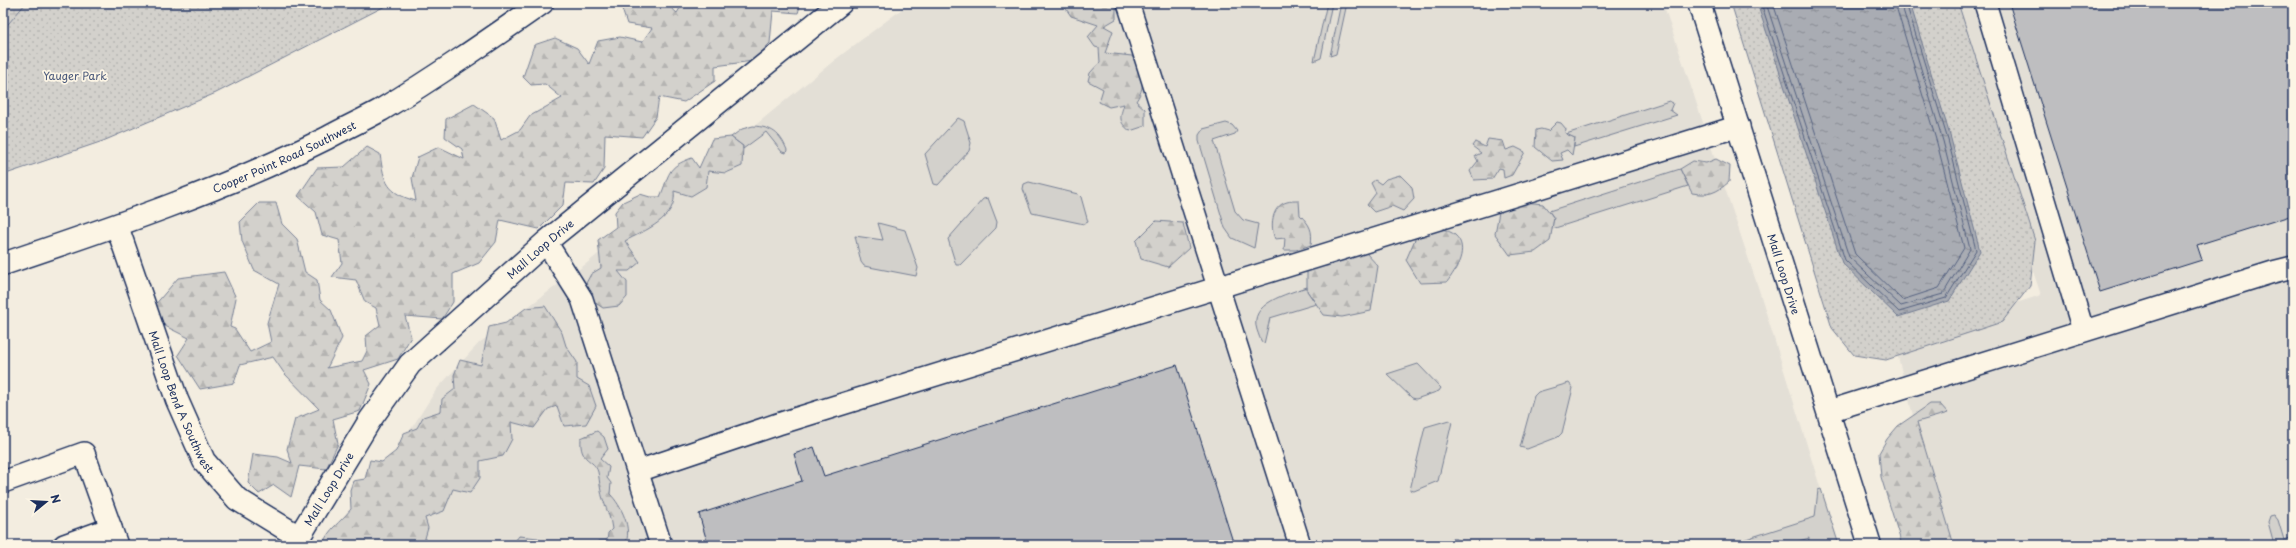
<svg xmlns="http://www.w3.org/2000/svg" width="2296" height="548" font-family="'Playpen Sans',sans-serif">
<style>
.built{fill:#e3dfd6}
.grass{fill:url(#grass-dots);stroke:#778095}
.forest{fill:url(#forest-firs);stroke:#778095}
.wetland{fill:url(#wetland-marsh);stroke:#778095}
.garden{fill:#d3d1cc;stroke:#778095}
.water{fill:url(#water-ripples);stroke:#707a91}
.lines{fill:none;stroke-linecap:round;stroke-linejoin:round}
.shore{stroke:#546180;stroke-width:1}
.building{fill:#bebec0;stroke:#1b2f5e}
.lane-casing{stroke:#1b2f5e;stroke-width:24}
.street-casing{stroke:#1b2f5e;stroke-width:25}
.secondary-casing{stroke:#1b2f5e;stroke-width:25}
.lane{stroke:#fcf5e5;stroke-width:21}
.street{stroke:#fcf5e5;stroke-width:22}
.secondary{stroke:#fcf5e5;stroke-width:22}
.labels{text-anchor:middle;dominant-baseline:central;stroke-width:3.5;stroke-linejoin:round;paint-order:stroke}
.park-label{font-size:11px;fill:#49587a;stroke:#fcf5e5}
.street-label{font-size:11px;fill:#1b2f5e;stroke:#fcf5e5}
</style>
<defs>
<pattern id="grass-dots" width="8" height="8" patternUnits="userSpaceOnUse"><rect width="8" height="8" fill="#d3d1cc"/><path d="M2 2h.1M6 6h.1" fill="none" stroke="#b5b4b2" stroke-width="1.8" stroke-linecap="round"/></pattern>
<pattern id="forest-firs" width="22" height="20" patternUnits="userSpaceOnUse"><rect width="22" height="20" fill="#d3d1cc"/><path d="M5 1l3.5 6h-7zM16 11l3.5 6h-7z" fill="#b5b4b2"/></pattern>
<pattern id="wetland-marsh" width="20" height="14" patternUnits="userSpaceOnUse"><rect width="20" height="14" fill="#d3d1cc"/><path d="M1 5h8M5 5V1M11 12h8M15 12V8" fill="none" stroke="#b5b4b2"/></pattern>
<pattern id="water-ripples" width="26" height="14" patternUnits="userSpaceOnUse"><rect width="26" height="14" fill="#a9acb3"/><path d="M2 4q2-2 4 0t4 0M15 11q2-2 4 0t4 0" fill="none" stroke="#898c95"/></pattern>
</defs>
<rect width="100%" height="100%" fill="#f3ede0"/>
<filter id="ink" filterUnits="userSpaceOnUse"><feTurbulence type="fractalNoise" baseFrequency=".025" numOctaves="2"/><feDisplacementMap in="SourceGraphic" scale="8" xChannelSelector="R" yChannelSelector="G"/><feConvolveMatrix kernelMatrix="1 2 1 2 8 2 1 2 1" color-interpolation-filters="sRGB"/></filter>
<g filter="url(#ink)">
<g class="built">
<path d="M910,3h753l96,287 79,255h-1495l38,-69 55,-86 43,-47 107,-79 250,-205z"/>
<path d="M1943,3h350v542h-347l-52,-204 147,-46z"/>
</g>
<g class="grass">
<path d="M3,3h388l-175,90 -113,48 -100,34z"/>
<path d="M1731,3h227l77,238 -5,45 -28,36 -116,38 -32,-5 -22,-27z"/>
</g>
<g class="forest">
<path d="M620,3h46l11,10 6,-10h118l-3,10 -25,-2 -3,32 -17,18 -38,5v15l-31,21 -25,-5 -3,20 -14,20 -37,-3 -1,35 -10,15 -28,-1 -3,22 -24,24 -39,-9 -4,22 -17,21 -26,11v28l-11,17 -37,-3 6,21 -13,22 -34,11 7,14 -11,27 -27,8 5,25 -12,25 -27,-3 -8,31 -17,-12 -15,9 -11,-11 5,-29 25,3 14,6 -5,-14 8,-30 24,-10 -35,-36 -11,-16 -33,8 -6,18 -34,6 -22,-34 11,-17 -24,-12 -11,-20 24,-28 46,-6 12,26 -6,29 5,2 15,23 21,-10 -4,-19 12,-39 -25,-14 -12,-29 -2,-19 19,-19h17l6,21 15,15 8,33 12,8 3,20 11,10 11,28 -15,30 35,-7 5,-10 -1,-15 14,-11 -4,-17 -11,-6 -9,-22 -24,-3 10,-14 -3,-23 -17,-5 -6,-23 -18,-16 19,-28 27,-1 23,-20 13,7c4,29 7,39 36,47l-4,-23 6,-21 21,-10 25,12 -2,-10 -17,-12 1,-18 28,-15 20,14 7,22 19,-10 10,-14 32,-18 -17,-14 -14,1 -8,-8 11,-32 21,-7 22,10 12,16 9,-23 22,-4 22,5 10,-14 -25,-4z"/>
<path d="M1062,3h54v16l-12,7 9,5 -8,22 27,3c9,17 16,27 4,45l9,8v17l-15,5c-12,-9 -10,-14 -6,-27l-15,3 -10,-5 4,-13 -15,-8 2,-8 10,-11 -1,-14 -4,-1 -7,-10 10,-12 -27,-9z"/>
<path d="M1557,122l4,1 5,6 -1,4 10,5 -3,17 -5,-5 -7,3 3,7 -11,1 -17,-14 1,-17 5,-1 7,2z"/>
<path d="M731,137l12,9 -1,20 -16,7 -18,-2 -2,16 -15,9 -17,-5c4,27 -30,40 -49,50l15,21 -11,9h-11l9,11v15l-8,9 -16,2 -12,-8 -6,-15 6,-11 10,-6 -3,-28 18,-13 -1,-15 8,-10 17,-8 10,3h10c10,-23 6,-30 32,-39l7,10 13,-29z"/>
<path d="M1488,139l15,2 3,9 9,-3 10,5 -13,23 -8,3 -1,-9 -4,-1 -7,11 -18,1 -4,-9 8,-10 -3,-5 6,-3 -9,-7 3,-4 10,5z"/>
<path d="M1716,159l14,7 -1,16c-13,11 -20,14 -37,11l-12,-24 13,-8 13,2z"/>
<path d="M1400,175l12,12 2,12 -11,12 -11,-5 -18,6 -7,-7 9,-12 -5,-10 4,-3 6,4 5,-5z"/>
<path d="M1299,201l1,14c10,10 13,15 11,30l-15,5h-12l1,-12 -10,1c-5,-12 -4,-33 12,-37 3,-1 8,-1 12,-1z"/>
<path d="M1515,201l28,3 11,14 -4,23 -15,11 -25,3 -15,-21 4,-22z"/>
<path d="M1156,221l27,2 6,25 -21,19 -27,-8 -5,-18z"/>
<path d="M1431,225c7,3 18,5 24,10 15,13 1,35 -8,47l-27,1 -14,-23 10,-23z"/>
<path d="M1336,245l30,8 12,13 -7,45 -29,6 -18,-2 -17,-24v-21z"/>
<path d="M545,306l17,27 4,13 11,16v17l12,7 7,20 -10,18 -22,2 -7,-20 -9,3 -14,19 -23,-6 1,17 -9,17 -23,5v17l-10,15 -17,-4 -9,22 -19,7 3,10 -5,17h-101c8,-18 17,-21 29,-36l-1,-19 3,-9 12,-2 5,-19 12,2 14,-11 8,-18 13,-5 6,-11 18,-6 1,-12 13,-10 -1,-14 6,-15 21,5 8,-38 17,-4 20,-15z"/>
<path d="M1930,404h10l8,9 -31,9 37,123h-52l-21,-68 -2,-24 8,-14 11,-13z"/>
<path d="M597,431l7,6 4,12 -8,10 9,8 -2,11 4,5 -1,11c11,11 23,35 15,51h-30l3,-4h9l1,-8 4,-4c-1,-10 -5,-18 -8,-27 -4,-10 -4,-20 -6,-30 -4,-14 -19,-9 -17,-34z"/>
<path d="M519,536l19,2 6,7h-32z"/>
</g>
<path class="wetland" d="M3,3h23l-23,27z"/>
<g class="garden">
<path d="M1327,3h5l-11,55 -7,3z"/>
<path d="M1341,3h6l-11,51 -6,2z"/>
<path d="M1669,101l4,2 -3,7 7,5 -103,32 1,-9 -9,-4z"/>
<path d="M958,118l6,3 7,22 -2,8 -31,34 -4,-1 -9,-30z"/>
<path d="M1226,123l6,2 5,6 -2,3 -21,7 21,70 8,9 15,4 -4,24 -22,-10 -7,-10 -26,-87v-6l4,-6z"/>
<path d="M753,126c19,1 27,7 34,24l-1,3 -4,-1 -16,-20 -23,17v-3l-12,-9 11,-8z"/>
<path d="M1680,169l8,17 -136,43 2,-11 -5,-7z"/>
<path d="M1029,182l49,12 3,3 7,25 -4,2 -52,-11 -9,-24 1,-5z"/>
<path d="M988,198l9,24 -1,6 -36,37h-4l-8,-26 35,-40z"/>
<path d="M878,223l27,7 13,38 -2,8 -52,-10 -3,-4 -6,-26 28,4z"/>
<path d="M1307,287v4l9,13 -46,14 -6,26c-4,-3 -5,-9 -7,-14 -9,-27 30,-36 50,-43z"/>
<path d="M1418,364l23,24 -2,3 -23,8 -4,-1 -25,-24z"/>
<path d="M1569,383l4,5 -11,45 -4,4 -31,12 -7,-2 14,-51 4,-4z"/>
<path d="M1449,420l3,2 -14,59 -24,10 -4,-1 15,-63z"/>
<path d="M1821,489l18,56h-31l1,-7 -23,7h-59l88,-28 3,-27z"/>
<path d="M2274,515l4,5 6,20 9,-3v8h-22l3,-1 -6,-22 2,-6z"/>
<path d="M1454,538l12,7h-31z"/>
</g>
<path class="water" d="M1757,3h153l41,136 29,112 -31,50 -51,16 -56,-54z"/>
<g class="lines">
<g class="shore">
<path d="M1761,3l84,257 54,52 47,-14 30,-48 -28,-110 -42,-137"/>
<path d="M1766,3l83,254 52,49 42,-12 27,-45 -27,-108 -42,-138"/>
<path d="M1773,3l82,251 47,46 37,-12 25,-40 -27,-105 -42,-140"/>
</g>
</g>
<g class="building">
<path d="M2009,3h284v212l-96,30 5,15 -102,32z"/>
<path d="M1177,365l57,180h-526l-9,-31 103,-33 -8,-27 20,-7 10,29z"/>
</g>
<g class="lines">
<defs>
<g id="lane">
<path d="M1128,3l172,542"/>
<path d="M1985,3l98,327"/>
<path d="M546,242l36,57 79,246"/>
<path d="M1829,411l444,-139 20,-5"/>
<path d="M638,471l140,-47 961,-298"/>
<path d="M3,482l81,-29 33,92"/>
<path d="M64,545l47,-17"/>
</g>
<g id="street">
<path id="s1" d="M1699,3l171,542"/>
<path id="s2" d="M117,226l60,174 27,61 33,38 62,38"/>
<path id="s3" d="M296,545l3,-8 71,-117 40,-56 136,-122 295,-239"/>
</g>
<g id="secondary">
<path id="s4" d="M3,264c110,-37 220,-74 324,-126 18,-10 36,-18 54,-28 55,-33 108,-70 161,-107"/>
</g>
</defs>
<use href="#lane" class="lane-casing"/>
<use href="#street" class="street-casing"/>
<use href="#secondary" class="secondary-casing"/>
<use href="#lane" class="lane"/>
<use href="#street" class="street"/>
<use href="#secondary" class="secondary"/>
</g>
</g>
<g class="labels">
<g class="park-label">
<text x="75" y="75">Yauger Park</text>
</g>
<g class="street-label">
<text stroke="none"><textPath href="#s4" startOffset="301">Cooper Point Road Southwest</textPath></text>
<text stroke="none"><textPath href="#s3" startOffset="388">Mall Loop Drive</textPath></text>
<text stroke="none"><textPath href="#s1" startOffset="284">Mall Loop Drive</textPath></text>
<text stroke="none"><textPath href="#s2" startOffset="187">Mall Loop Bend A Southwest</textPath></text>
<text stroke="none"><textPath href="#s3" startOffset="65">Mall Loop Drive</textPath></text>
</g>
</g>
<rect width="2296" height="548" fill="none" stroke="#fcf5e5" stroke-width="16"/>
<rect x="8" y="8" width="2280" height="532" fill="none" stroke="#1b2f5e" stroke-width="1.5" filter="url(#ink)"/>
<g transform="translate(46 502) rotate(72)" stroke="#fcf5e5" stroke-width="3" paint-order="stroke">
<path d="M0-3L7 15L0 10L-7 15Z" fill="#1b2f5e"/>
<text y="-6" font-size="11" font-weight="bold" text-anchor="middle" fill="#1b2f5e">N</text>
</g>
</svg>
